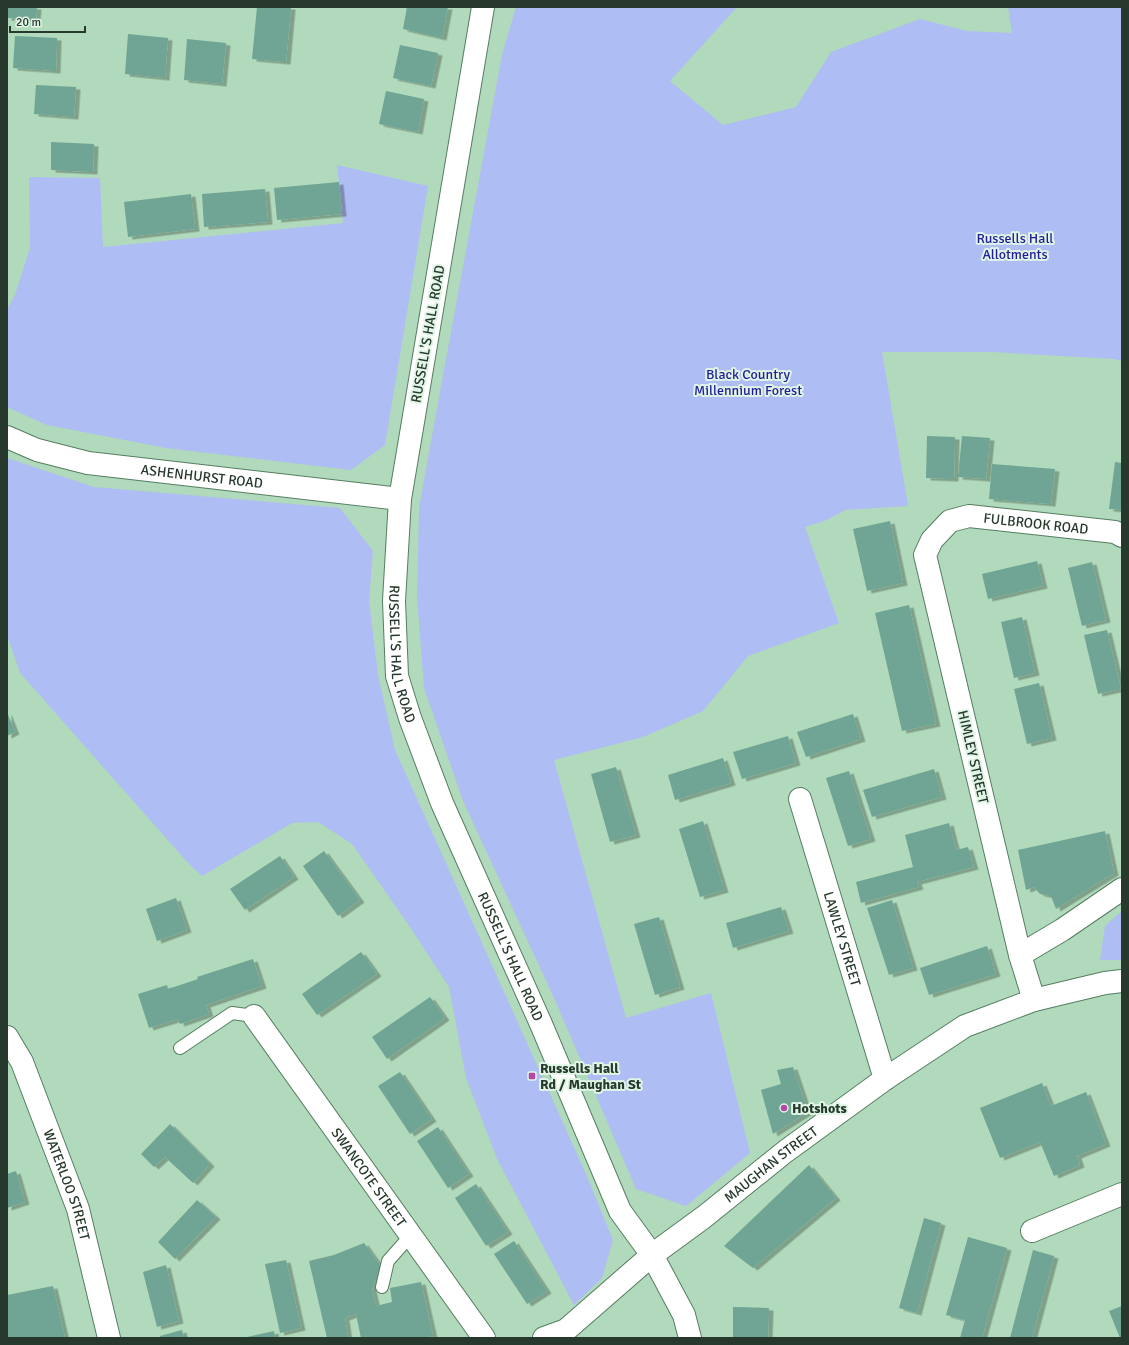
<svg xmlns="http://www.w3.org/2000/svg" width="1129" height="1345" font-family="Signika,sans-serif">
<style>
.green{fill:#aebdf4}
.building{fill:#6fa494;filter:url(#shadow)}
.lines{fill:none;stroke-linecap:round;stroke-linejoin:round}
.lane-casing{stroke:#567d61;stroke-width:14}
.street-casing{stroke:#567d61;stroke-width:24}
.lane{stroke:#fff;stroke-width:12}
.street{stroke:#fff;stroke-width:22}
.poi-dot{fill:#b447a6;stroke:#e0f5e5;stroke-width:1.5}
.labels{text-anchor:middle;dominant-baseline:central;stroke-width:4;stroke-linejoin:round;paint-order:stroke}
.park-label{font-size:14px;fill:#231c9b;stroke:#e0f5e5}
.street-label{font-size:14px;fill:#27382c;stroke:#e0f5e5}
.poi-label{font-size:14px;font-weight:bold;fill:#27382c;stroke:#e0f5e5;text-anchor:start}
</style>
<defs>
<filter id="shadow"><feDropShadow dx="4.5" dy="2.5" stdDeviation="0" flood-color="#0004"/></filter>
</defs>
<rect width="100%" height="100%" fill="#b0dabb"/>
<g class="green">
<path d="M516,7h221l-67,74 53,44 73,-18 35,-55 89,-33 47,12 45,2 -4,-26h114v354l-8,-2 -122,-7h-110l26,154 -63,4 -18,10 -22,7 34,96 -91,33 -45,55 -60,26 -89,23 72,258 85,-25 39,160 -64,53 -50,-17 -82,-191 -91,-197 -39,-113 -7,-90 2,-90 20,-111 63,-342z"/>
<path d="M337,165l91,21 -43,259 -34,25 -185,-22 -119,-23 -40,-18v-97l8,-15 15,-47 -1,-71 71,1 3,69 240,-24z"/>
<path d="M7,458l87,29 246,21 33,43 -4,50 9,74 17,75 191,424 27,66 -11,38 -28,27 -77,-146 -31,-81 -17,-91 -39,-60 -58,-83 -34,-22 -26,1 -90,53 -14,-13 -168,-190 -13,-38z"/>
<path d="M1122,911v49h-22l5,-34z"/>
</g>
<g class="building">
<path d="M7,7h30l-1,12 -29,-1z"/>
<path d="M257,7h34l-5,55 -34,-3z"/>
<path d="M407,7h41l-6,31 -39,-9z"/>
<path d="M128,34l40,4 -3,40 -40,-4z"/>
<path d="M15,36l42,2 -1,33 -43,-3z"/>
<path d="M187,39l39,4 -4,41 -38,-4z"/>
<path d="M400,45l38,8 -7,33 -38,-8z"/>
<path d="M36,85l40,2 -2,30 -40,-3z"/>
<path d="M386,91l38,8 -6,33 -39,-8z"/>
<path d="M51,142l43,2 -1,28 -42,-2z"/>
<path d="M339,182l3,32 -65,6 -3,-32z"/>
<path d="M265,189l3,33 -64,5 -2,-33z"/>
<path d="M191,194l4,35 -67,8 -4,-35z"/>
<path d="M927,436l28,1 -1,42 -28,-1z"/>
<path d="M962,436l28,2 -4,41 -28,-2z"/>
<path d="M1115,462l7,1v47l-13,-1z"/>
<path d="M992,464l63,5 -4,35 -62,-5z"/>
<path d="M890,521l13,62 -36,8 -14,-62z"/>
<path d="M1037,561l6,25 -55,13 -6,-25z"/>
<path d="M1092,562l14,58 -24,6 -14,-58z"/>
<path d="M909,605l27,119 -34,7 -27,-118z"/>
<path d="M1022,617l13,56 -21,5 -13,-56z"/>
<path d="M1107,630l14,59 -23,5 -14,-59z"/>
<path d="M1039,683l13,55 -25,6 -13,-55z"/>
<path d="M7,712l8,20 -8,4z"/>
<path d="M853,714l8,25 -55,18 -9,-25z"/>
<path d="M788,736l8,27 -54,16 -9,-27z"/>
<path d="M723,758l8,25 -56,17 -7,-25z"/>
<path d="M616,767l20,68 -26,7 -19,-68z"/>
<path d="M934,769l8,28 -70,20 -9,-27z"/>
<path d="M849,771l22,68 -23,7 -22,-68z"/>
<path d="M703,821l21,69 -24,7 -21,-68z"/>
<path d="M949,823l7,27 12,-3 6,20 -57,15 2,5 -58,16 -5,-21 57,-15 -8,-32z"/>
<path d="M1105,831l9,42 -58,36 -5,-13 -11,-2 -6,-7 -8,3 -8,-40z"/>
<path d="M324,851l36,49 -22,16 -35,-50z"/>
<path d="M280,856l14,21 -49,33 -15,-21z"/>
<path d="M176,898l11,32 -30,11 -11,-32z"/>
<path d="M892,900l21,68 -24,7 -22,-67z"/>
<path d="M781,907l8,24 -56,17 -7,-25z"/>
<path d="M659,917l21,70 -25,8 -21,-71z"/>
<path d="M987,946l9,28 -67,21 -9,-27z"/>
<path d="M361,952l16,22 -60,41 -15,-21z"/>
<path d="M253,959l9,27 -56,19 3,9 -29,10 -2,-5 -29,9 -11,-34 29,-9 1,4 30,-10 -1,-2z"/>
<path d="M430,997l15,21 -58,41 -15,-22z"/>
<path d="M793,1067l15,45 -35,22 -12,-44 20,-6 -4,-14z"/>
<path d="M400,1072l32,47 -22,15 -32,-48z"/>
<path d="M1042,1083l9,23 35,-14 20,52 -29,12 3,9 -26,11 -14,-34 -40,16 -20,-50z"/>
<path d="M170,1124l40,40 -17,19 -28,-26 -11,10 -13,-13z"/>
<path d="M438,1127l31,47 -21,14 -31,-47z"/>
<path d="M809,1165l27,33 -83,70 -29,-22z"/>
<path d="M16,1171l9,31 -18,6v-34z"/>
<path d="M476,1184l32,48 -22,14 -31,-48z"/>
<path d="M197,1200l19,17 -41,42 -17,-17z"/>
<path d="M924,1218l17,5 -24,90 -18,-5z"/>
<path d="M968,1237l39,11 -25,90h-22l5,-18 -19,-5z"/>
<path d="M514,1241l33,50 -20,13 -33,-50z"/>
<path d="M364,1243l17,24 -9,22 4,17 16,-4 -2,-14 31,-6 12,54 -9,2h-63l-5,-24 -11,4 3,20h-21l-18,-77 25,-6z"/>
<path d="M1033,1250l21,6 -22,82h-22z"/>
<path d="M286,1260l15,68 -21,5 -15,-69z"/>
<path d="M166,1265l13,56 -22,6 -14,-55z"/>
<path d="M53,1286l12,52h-58v-43z"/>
<path d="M1122,1306v32h-2l-11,-27z"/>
<path d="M733,1307l36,1 -1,30h-35z"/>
<path d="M182,1330l2,8h-23l-1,-2z"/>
<path d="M274,1331l1,7h-28v-1z"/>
</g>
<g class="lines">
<defs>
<g id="lane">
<path d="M180,1048l52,-35 22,3"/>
<path d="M382,1287l6,-26 23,-26"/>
</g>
<g id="street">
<path id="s1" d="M483,7l-83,492 -6,102 3,75 13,42 32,85 99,221 79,187 32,44 32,60 6,23"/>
<path id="s2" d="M7,437l30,13 51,13 312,36"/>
<path id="s3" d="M800,799l85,280"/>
<path d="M1020,955l42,-25 60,-41"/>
<path id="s4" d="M1034,1000l-14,-45 -95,-400 7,-15 18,-19 19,-5 146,16 7,4"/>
<path id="s5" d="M254,1016l230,322"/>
<path id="s6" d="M7,1037l15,25 56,147 31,129"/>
<path d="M1032,1231l90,-37"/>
<path id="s7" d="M544,1338l22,-8 86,-75 52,-38 82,-66 99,-72 80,-53 69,-26 71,-17 17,-2"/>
</g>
</defs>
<use href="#lane" class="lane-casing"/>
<use href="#street" class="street-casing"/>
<use href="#lane" class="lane"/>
<use href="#street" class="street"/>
</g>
<g class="poi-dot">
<rect x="528" y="1072" width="8" height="8" rx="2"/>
<circle cx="784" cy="1108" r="4"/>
</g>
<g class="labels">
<g class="park-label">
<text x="1015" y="238">Russells Hall<tspan x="1015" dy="16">Allotments</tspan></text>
<text x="748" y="374">Black Country<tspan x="748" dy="16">Millennium Forest</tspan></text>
</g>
<g class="street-label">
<text transform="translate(428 334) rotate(-80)">RUSSELL'S HALL ROAD</text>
<text stroke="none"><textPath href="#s2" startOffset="200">ASHENHURST ROAD</textPath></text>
<text stroke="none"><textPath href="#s4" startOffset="588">FULBROOK ROAD</textPath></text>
<text stroke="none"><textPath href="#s1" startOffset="655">RUSSELL'S HALL ROAD</textPath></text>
<text transform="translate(973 757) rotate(77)">HIMLEY STREET</text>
<text stroke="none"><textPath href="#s3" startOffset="146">LAWLEY STREET</textPath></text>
<text stroke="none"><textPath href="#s1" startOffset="979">RUSSELL'S HALL ROAD</textPath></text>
<text stroke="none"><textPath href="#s7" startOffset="287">MAUGHAN STREET</textPath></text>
<text stroke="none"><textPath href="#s5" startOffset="198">SWANCOTE STREET</textPath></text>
<text stroke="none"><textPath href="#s6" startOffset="160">WATERLOO STREET</textPath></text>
</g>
<g class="poi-label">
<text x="540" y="1068">Russells Hall<tspan x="540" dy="16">Rd / Maughan St</tspan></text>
<text x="792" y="1108">Hotshots</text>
</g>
</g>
<rect width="1129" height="1345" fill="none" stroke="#27382c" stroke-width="16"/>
<path d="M10 26v6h75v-6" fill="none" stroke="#27382c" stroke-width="2"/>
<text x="16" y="26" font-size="12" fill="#27382c" stroke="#e0f5e5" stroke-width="3" paint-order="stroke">20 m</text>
</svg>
